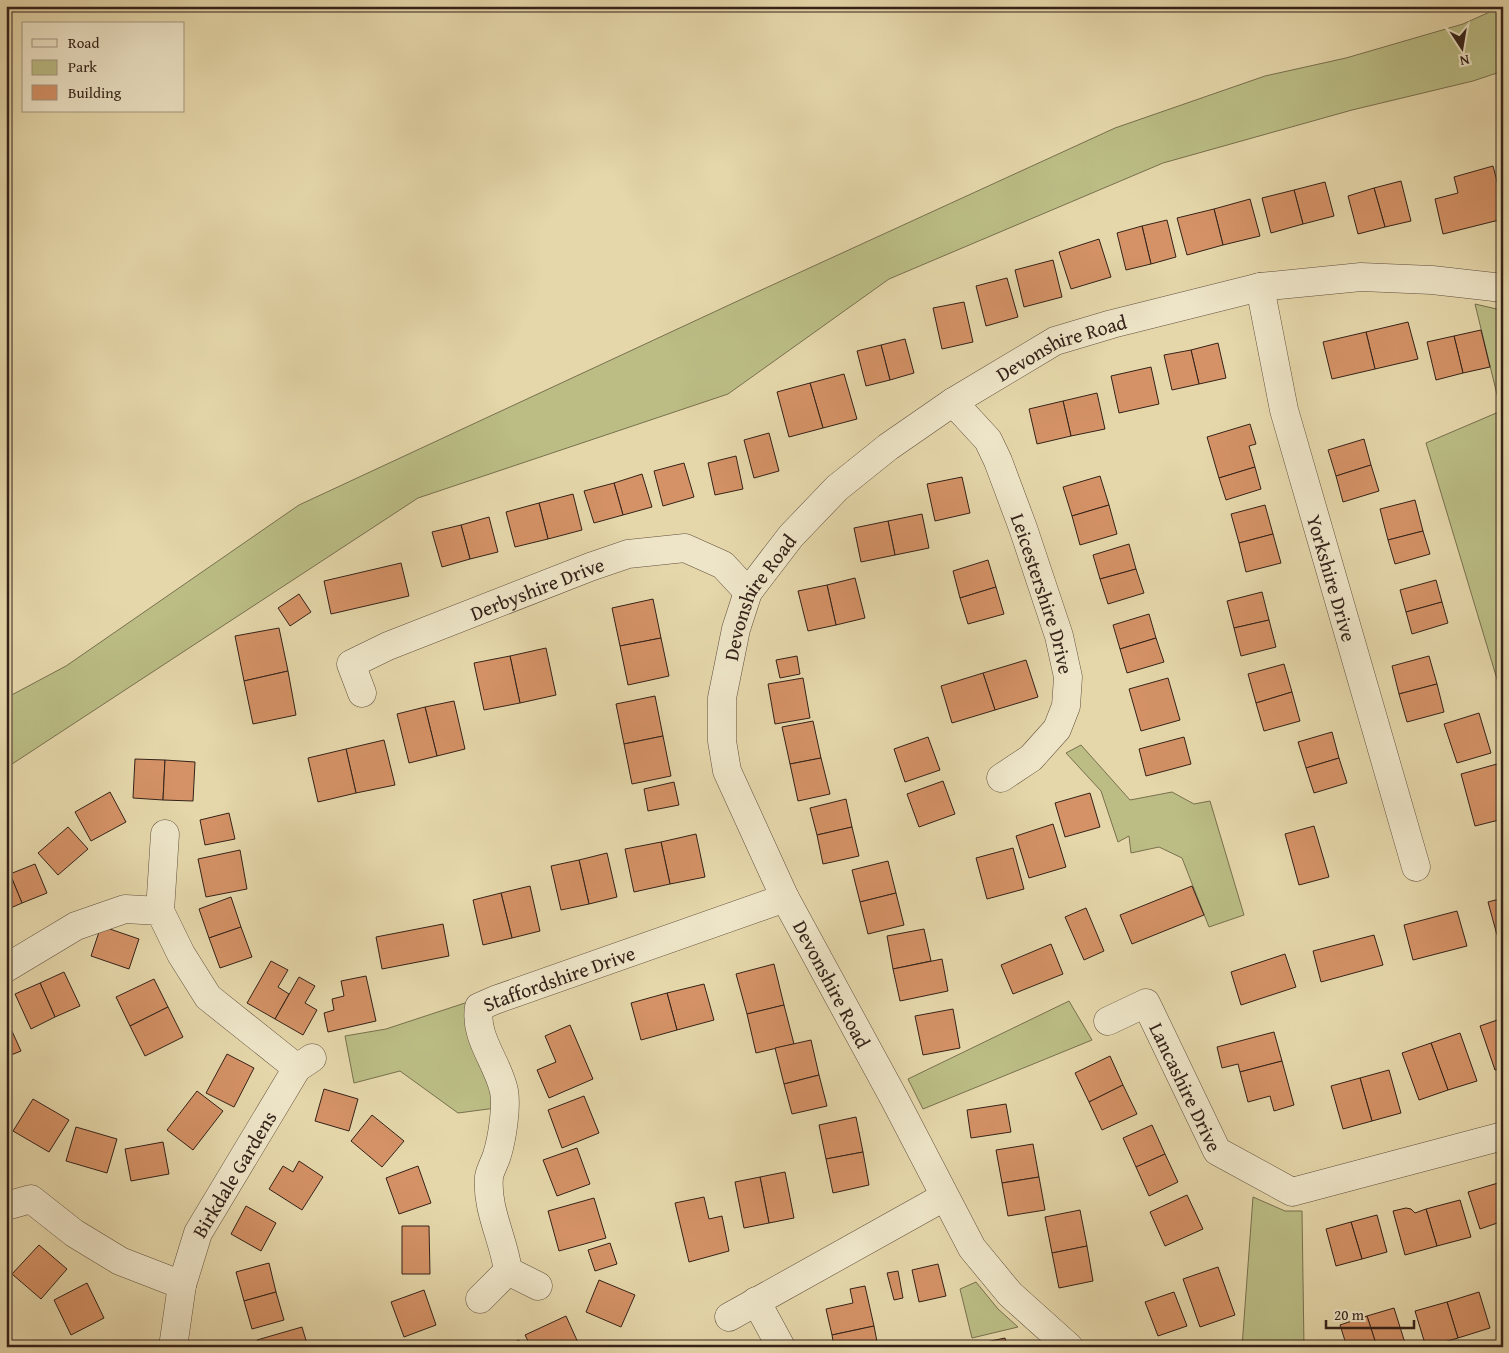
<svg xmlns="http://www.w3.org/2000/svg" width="1509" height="1353" font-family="'Gentium Book Plus',serif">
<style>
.green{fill:#bbbd85;stroke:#78704f}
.building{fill:#d49266;stroke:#342219}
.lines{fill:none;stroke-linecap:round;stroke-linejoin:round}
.minor-casing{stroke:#604f3d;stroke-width:29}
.minor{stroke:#eee5c8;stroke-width:28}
.labels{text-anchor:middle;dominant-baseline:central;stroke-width:4.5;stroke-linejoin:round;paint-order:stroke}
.street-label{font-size:20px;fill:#342219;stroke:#eee5c8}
</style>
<rect width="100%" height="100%" fill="#e5d7aa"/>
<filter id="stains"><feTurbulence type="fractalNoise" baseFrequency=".004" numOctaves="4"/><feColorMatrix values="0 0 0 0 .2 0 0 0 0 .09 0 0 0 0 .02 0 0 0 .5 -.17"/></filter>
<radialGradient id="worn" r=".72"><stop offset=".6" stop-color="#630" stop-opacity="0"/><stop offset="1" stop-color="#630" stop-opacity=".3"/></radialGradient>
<g class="green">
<path d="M1503,6v65l-30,10 -121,29 -189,53 -274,116 -161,115 -310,104 -412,270v-70l60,-32 233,-161 458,-213 358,-164 150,-52 81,-18 117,-34z"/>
<path d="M1475,304l26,6 2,8v381l-77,-256 75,-32z"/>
<path d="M1081,745l49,55 42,-8 22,12 16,-3 34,114 -35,12 -27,-69 -23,-11 -28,6 -2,-17 -11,6 -17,-51 -35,-38z"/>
<path d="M1069,1001l23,39 -169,69 -15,-30z"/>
<path d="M468,1002l28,106 -38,5 -58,-42 -46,12 -9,-47 41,-7z"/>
<path d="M1253,1197l32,14h17l2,136h-62z"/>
<path d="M976,1282l22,27 20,18 -46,11 -12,-49z"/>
</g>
<g class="building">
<path d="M1503,165v24l-6,-22z"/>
<path d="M1493,166l10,38v15l-60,15 -8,-35 23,-6 -4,-16z"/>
<path d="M1401,181l10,40 -26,6 -11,-39z"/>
<path d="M1325,182l9,34 -31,8 -9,-34z"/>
<path d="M1374,188l11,39 -27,7 -10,-38z"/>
<path d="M1294,190l9,34 -32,9 -9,-35z"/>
<path d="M1250,199l10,37 -37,9 -9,-36z"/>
<path d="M1214,209l9,36 -36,10 -10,-37z"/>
<path d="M1167,220l9,37 -25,7 -9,-38z"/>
<path d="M1142,226l9,38 -25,6 -9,-37z"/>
<path d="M1099,239l12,38 -40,12 -12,-37z"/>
<path d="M1053,260l9,37 -38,10 -9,-37z"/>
<path d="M1007,278l11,39 -32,9 -10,-40z"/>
<path d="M964,302l9,40 -31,7 -9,-41z"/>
<path d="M1408,322l10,37 -43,10 -9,-37z"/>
<path d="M1481,330l9,37 -27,6 -9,-37z"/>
<path d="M1366,332l9,37 -43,10 -9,-37z"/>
<path d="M1454,336l9,37 -27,7 -9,-38z"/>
<path d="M905,339l9,34 -24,7 -9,-35z"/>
<path d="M1218,343l8,35 -27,6 -8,-34z"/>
<path d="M881,345l9,35 -24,6 -9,-35z"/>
<path d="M1191,350l8,34 -27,6 -8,-35z"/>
<path d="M1151,367l8,37 -40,9 -8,-37z"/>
<path d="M844,374l13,45 -34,9 -13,-45z"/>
<path d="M810,383l13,45 -34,9 -12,-45z"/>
<path d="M1097,393l8,36 -34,7 -8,-35z"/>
<path d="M1063,401l8,35 -34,8 -8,-35z"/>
<path d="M1250,424l6,20 -7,2 6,21 -36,11 -12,-41z"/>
<path d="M769,433l10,38 -25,7 -10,-38z"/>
<path d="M1364,439l7,26 -35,11 -8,-26z"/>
<path d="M736,456l7,33 -28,6 -7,-32z"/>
<path d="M684,463l10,34 -31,9 -9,-35z"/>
<path d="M1371,465l8,26 -36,11 -7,-26z"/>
<path d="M1255,467l6,22 -35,11 -7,-22z"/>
<path d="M642,474l10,33 -29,8 -9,-32z"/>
<path d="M1100,476l9,29 -37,11 -9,-29z"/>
<path d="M962,477l8,36 -35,8 -8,-37z"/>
<path d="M614,483l9,32 -29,8 -10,-32z"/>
<path d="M573,494l9,36 -34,9 -9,-36z"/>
<path d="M1415,500l8,31 -35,9 -8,-31z"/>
<path d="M539,503l9,36 -33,8 -9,-35z"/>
<path d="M1109,505l8,29 -37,11 -8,-29z"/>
<path d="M1265,505l8,29 -34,9 -8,-29z"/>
<path d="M922,514l7,34 -34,7 -7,-34z"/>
<path d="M489,517l9,35 -28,7 -9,-34z"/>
<path d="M888,521l7,34 -34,7 -7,-34z"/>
<path d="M461,525l9,34 -28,8 -10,-35z"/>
<path d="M1423,531l7,23 -35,10 -7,-24z"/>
<path d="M1273,534l8,29 -35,9 -7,-29z"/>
<path d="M1129,544l7,25 -36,10 -7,-24z"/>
<path d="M988,560l8,27 -36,11 -7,-27z"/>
<path d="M401,563l8,33 -78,18 -7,-33z"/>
<path d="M1136,569l8,24 -36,11 -8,-25z"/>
<path d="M855,578l10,40 -29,7 -9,-40z"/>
<path d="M1436,580l6,22 -36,10 -6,-22z"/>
<path d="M827,585l9,40 -28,6 -10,-40z"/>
<path d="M996,587l8,27 -36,10 -8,-26z"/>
<path d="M1262,592l7,28 -35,8 -7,-27z"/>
<path d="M299,594l12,18 -21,14 -12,-18z"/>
<path d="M653,599l8,39 -41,8 -8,-38z"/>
<path d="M1442,602l6,21 -36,11 -6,-22z"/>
<path d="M1149,614l7,24 -36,11 -7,-24z"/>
<path d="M1269,620l7,27 -35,9 -7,-28z"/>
<path d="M279,628l9,43 -44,10 -9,-45z"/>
<path d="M661,638l8,38 -41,9 -8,-39z"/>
<path d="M1156,638l8,24 -37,11 -7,-24z"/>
<path d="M546,648l10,47 -36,8 -10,-47z"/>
<path d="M510,656l10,47 -36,7 -10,-47z"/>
<path d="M797,656l3,18 -20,4 -4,-18z"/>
<path d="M1429,656l8,28 -38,10 -7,-28z"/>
<path d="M1026,660l12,37 -43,13 -12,-37z"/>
<path d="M1284,664l8,28 -36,11 -8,-29z"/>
<path d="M288,671l8,44 -43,9 -9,-43z"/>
<path d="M983,673l12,37 -43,13 -11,-37z"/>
<path d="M803,678l7,40 -35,6 -7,-40z"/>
<path d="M1168,678l12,42 -39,11 -12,-42z"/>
<path d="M1437,684l7,28 -37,10 -8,-28z"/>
<path d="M1292,692l8,29 -36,10 -8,-28z"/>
<path d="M655,696l8,40 -39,8 -8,-40z"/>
<path d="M454,701l11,48 -28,7 -12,-49z"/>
<path d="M425,707l12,49 -28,7 -12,-49z"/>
<path d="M1479,713l12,40 -34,10 -13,-39z"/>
<path d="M813,721l8,37 -31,6 -8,-37z"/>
<path d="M1332,732l7,26 -33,10 -8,-26z"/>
<path d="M663,736l8,40 -39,8 -8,-40z"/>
<path d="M928,737l12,33 -35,12 -11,-33z"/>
<path d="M1184,737l7,27 -45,12 -7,-27z"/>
<path d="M384,740l11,45 -39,8 -10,-44z"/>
<path d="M346,749l10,44 -38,9 -10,-44z"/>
<path d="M821,758l9,36 -32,7 -8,-37z"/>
<path d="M1339,758l8,25 -33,10 -8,-25z"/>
<path d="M135,759l30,1 -2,40 -30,-2z"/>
<path d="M165,760l30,2 -2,39 -30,-1z"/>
<path d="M1497,764l6,20v35l-28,7 -14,-52z"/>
<path d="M943,781l12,33 -36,13 -12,-33z"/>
<path d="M674,782l5,23 -31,6 -4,-22z"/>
<path d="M110,792l16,30 -35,19 -16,-29z"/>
<path d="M1090,793l10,34 -35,10 -10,-34z"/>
<path d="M846,799l6,28 -35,8 -7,-27z"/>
<path d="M229,813l6,26 -30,6 -5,-25z"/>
<path d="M1053,824l13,43 -37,11 -13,-42z"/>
<path d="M1314,826l15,51 -30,8 -14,-51z"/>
<path d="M68,827l20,22 -30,26 -20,-22z"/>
<path d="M852,827l7,29 -36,8 -6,-29z"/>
<path d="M696,834l9,43 -35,7 -9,-42z"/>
<path d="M661,842l9,42 -36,8 -9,-43z"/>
<path d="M1013,848l11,41 -37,10 -11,-41z"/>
<path d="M240,850l7,39 -41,8 -8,-38z"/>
<path d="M607,853l10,44 -28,7 -10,-44z"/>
<path d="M579,860l10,44 -28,6 -10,-44z"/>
<path d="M888,861l8,32 -36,9 -8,-32z"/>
<path d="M35,864l12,29 -25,10 -12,-29z"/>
<path d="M10,874l12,29 -16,7v-35z"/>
<path d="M530,886l10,45 -28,7 -11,-45z"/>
<path d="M1192,886l12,29 -72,29 -12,-29z"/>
<path d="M501,893l11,45 -29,7 -10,-45z"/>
<path d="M896,893l8,32 -36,9 -8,-32z"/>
<path d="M231,897l10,30 -32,11 -10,-29z"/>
<path d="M1503,898v36l-6,1 -9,-33z"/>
<path d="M1086,908l18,43 -20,9 -19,-43z"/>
<path d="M1457,911l10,35 -54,14 -9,-35z"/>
<path d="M443,924l6,32 -67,13 -6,-32z"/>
<path d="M101,926l38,13 -10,30 -38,-13z"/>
<path d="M241,927l11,30 -32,11 -11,-30z"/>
<path d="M924,929l7,32 -38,8 -6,-33z"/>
<path d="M1374,935l9,30 -62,17 -8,-31z"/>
<path d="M1051,944l12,30 -50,20 -12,-29z"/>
<path d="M1285,954l11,33 -55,18 -10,-33z"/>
<path d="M942,959l6,32 -48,10 -7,-32z"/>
<path d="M271,961l17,9 -10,17 11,7 -14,25 -28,-16z"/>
<path d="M774,964l10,41 -37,9 -11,-40z"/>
<path d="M64,972l16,34 -25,11 -15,-34z"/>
<path d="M366,976l10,45 -48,11 -4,-19 10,-3 -2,-11 12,-3 -3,-15z"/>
<path d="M299,977l16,9 -10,17 12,7 -14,25 -28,-16z"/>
<path d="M154,979l14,28 -38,19 -14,-29z"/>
<path d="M40,983l15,34 -24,12 -16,-35z"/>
<path d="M704,984l10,36 -37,10 -10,-37z"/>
<path d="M667,993l10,37 -36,10 -10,-37z"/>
<path d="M784,1005l10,39 -38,9 -9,-39z"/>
<path d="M168,1007l15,30 -38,19 -15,-30z"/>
<path d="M953,1009l7,39 -37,7 -8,-39z"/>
<path d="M6,1018l15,33 -15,6z"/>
<path d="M1503,1018v49l-8,3 -15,-44z"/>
<path d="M570,1025l23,54 -44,19 -12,-28 19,-8 -11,-26z"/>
<path d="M1274,1032l8,29 -42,11 -2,-8 -16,4 -5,-21z"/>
<path d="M1460,1033l17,48 -29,9 -17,-47z"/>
<path d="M811,1040l8,35 -35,9 -9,-36z"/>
<path d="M1431,1043l17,47 -29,10 -17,-47z"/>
<path d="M227,1054l27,14 -20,39 -28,-14z"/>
<path d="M1110,1056l13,29 -34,17 -14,-29z"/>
<path d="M1282,1061l12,44 -20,6 -4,-15 -22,6 -8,-30z"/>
<path d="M1389,1070l12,43 -29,8 -12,-43z"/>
<path d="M819,1075l8,31 -35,8 -8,-30z"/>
<path d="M1360,1078l12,43 -29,8 -12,-43z"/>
<path d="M1123,1085l14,29 -35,16 -13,-28z"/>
<path d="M324,1089l34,10 -9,32 -34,-10z"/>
<path d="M197,1091l26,20 -30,39 -26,-20z"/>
<path d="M584,1096l15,37 -37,15 -14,-38z"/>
<path d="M33,1099l36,21 -20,32 -36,-21z"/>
<path d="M1006,1104l5,28 -40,6 -4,-28z"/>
<path d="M372,1115l32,26 -22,26 -31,-26z"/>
<path d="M856,1117l7,35 -37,7 -7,-34z"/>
<path d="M1152,1125l13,29 -29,13 -13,-29z"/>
<path d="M76,1127l41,12 -10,34 -41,-12z"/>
<path d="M163,1142l6,32 -38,7 -6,-32z"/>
<path d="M1033,1144l6,33 -37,6 -6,-33z"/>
<path d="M577,1148l13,36 -33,12 -14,-36z"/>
<path d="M863,1152l6,33 -36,8 -7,-34z"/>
<path d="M1165,1154l13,28 -29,14 -13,-29z"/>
<path d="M299,1161l24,16 -21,33 -33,-21 14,-23 10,6z"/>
<path d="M418,1166l13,37 -32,11 -13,-36z"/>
<path d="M785,1172l9,46 -25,5 -9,-46z"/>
<path d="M760,1177l9,46 -25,5 -9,-46z"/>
<path d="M1039,1177l6,33 -37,6 -6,-33z"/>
<path d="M1503,1182v17l-5,-16z"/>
<path d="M1498,1183l5,16v22l-23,8 -12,-37z"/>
<path d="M1187,1195l16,34 -38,17 -15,-34z"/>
<path d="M704,1197l5,22 13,-3 7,35 -40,11 -14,-59z"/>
<path d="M594,1198l12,40 -47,13 -11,-40z"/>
<path d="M1460,1200l11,37 -34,9 -11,-37z"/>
<path d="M246,1206l30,17 -15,28 -30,-17z"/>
<path d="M1406,1208l5,1 4,4 11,-4 11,37 -32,9 -12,-44z"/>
<path d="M1080,1210l7,36 -35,7 -7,-36z"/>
<path d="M1377,1215l10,37 -25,7 -11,-37z"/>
<path d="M1351,1222l11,37 -26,7 -10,-37z"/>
<path d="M402,1226h27l1,48h-28z"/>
<path d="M610,1243l7,21 -22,7 -7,-21z"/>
<path d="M39,1245l28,24 -26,30 -29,-25z"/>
<path d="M1087,1246l6,35 -34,7 -7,-35z"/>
<path d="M269,1263l7,29 -32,9 -8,-29z"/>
<path d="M938,1264l8,32 -27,6 -7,-32z"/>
<path d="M1218,1267l17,48 -35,12 -17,-48z"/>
<path d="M898,1271l5,27 -9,2 -7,-27z"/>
<path d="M599,1280l36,15 -14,32 -35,-15z"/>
<path d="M87,1283l17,35 -33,17 -17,-35z"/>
<path d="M865,1286l9,40 -42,9 -6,-26 27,-6 -3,-14z"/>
<path d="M424,1290l12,35 -32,12 -13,-35z"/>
<path d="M276,1292l8,28 -32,9 -8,-28z"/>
<path d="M1174,1292l13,34 -29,10 -13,-34z"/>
<path d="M1479,1292l11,36 -32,10 -11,-36z"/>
<path d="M1447,1302l11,36 -32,9 -11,-36z"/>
<path d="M1503,1306v17l-5,-16z"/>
<path d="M1394,1308l11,35 -12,4h-16l-10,-31z"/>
<path d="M566,1316l14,31h-49l-6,-12z"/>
<path d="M1367,1316l10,31h-30l-7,-22z"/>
<path d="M874,1326l4,21h-44l-2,-12z"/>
<path d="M302,1327l6,20h-49l-2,-7z"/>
<path d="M1005,1338l2,9h-35v-2z"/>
<path d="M519,1340l3,7h-17z"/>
</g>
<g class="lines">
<defs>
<g id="minor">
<path id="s1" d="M1260,287l24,123 132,457"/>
<path id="s2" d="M953,402l35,38 10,21 25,67 36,108 9,41 -2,29 -9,23 -26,29 -30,20"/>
<path id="s3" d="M362,693l-11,-29 37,-18 202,-79 38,-13 57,-6 38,17 25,27"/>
<path d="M160,911l5,-77"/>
<path d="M6,968l70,-42 49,-17 35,2 21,43 27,43 89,71"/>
<path id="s4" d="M1108,1021l38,-18 71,148 75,41 211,-56"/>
<path d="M6,1206l25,-7 43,34 46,28 62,24"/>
<path id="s5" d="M538,1286l-30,-15c-4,-31 -22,-62 -19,-94 1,-7 6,-15 8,-22 5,-16 10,-48 7,-64 -6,-29 -30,-53 -25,-84l16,-7 290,-102"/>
<path d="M480,1299l28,-28"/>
<path d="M756,1301l25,46"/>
<path d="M729,1317l215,-120"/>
<path id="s6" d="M173,1347l9,-62 16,-52 99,-165 15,-10"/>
<path id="s7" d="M1069,1347l-59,-53 -38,-46 -77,-148 -110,-202 -58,-127 -5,-30v-43l14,-69 12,-37 43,-56 46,-48 51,-41 65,-45 102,-61 57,-17 148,-37 101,-10 71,3 71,8"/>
</g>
</defs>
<use href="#minor" class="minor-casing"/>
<use href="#minor" class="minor"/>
</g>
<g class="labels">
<g class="street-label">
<text stroke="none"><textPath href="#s7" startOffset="1262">Devonshire Road</textPath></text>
<text stroke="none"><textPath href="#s1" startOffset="300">Yorkshire Drive</textPath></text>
<text stroke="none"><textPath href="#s3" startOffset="232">Derbyshire Drive</textPath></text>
<text stroke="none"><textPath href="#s2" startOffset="215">Leicestershire Drive</textPath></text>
<text stroke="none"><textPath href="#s7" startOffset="858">Devonshire Road</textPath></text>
<text stroke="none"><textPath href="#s5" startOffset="392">Staffordshire Drive</textPath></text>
<text transform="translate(832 984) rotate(62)">Devonshire Road</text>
<text stroke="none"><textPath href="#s4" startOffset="135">Lancashire Drive</textPath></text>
<text stroke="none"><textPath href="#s6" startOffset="186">Birkdale Gardens</textPath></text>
</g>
</g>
<rect width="1509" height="1353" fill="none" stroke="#e5d7aa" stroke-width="25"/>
<rect x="8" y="8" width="1494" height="1338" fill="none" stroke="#342219" stroke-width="2.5"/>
<rect x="12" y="12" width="1484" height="1328" fill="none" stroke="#342219"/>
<rect x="22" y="22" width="162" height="90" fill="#eee5c8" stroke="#a49782"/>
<rect x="32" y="39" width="25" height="8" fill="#eee5c8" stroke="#a49782"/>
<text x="68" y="48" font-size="15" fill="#342219">Road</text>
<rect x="32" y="60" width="25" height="15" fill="#bbbd85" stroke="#a49782"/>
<text x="68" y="72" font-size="15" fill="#342219">Park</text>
<rect x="32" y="85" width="25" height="15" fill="#d49266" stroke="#a49782"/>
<text x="68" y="98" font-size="15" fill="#342219">Building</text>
<g transform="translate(1462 48) rotate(168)" stroke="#eee5c8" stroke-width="4" paint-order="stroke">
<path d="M0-4L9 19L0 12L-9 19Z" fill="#342219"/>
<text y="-8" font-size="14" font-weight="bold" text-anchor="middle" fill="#342219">N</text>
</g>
<path d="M1326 1320v8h88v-8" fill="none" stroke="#342219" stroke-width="2.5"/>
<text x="1334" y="1320" font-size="15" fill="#342219" stroke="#eee5c8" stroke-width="4" paint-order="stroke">20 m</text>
<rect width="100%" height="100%" filter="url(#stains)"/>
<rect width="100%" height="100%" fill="url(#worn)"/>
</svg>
